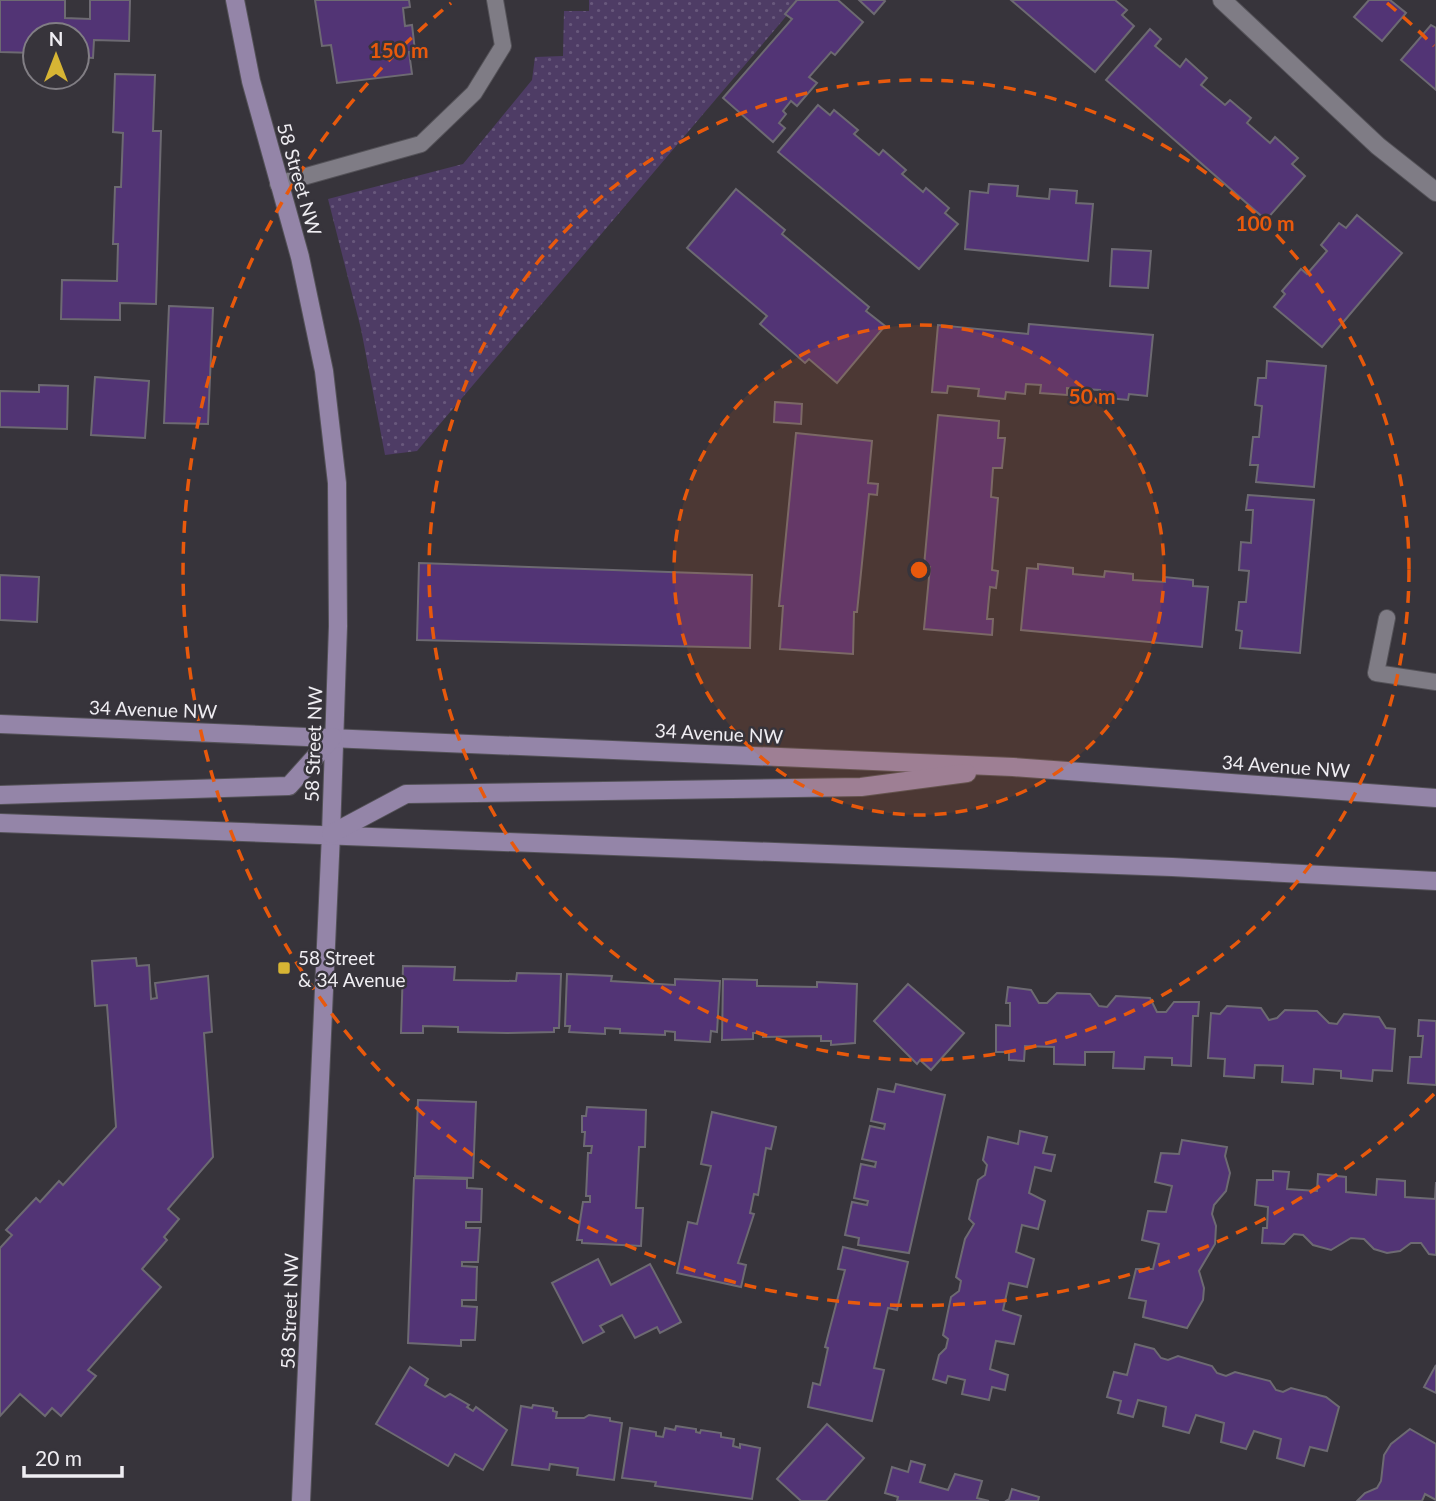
<svg xmlns="http://www.w3.org/2000/svg" width="1436" height="1501" font-family="Lato,sans-serif">
<style>
.grass{fill:url(#grass-dots)}
.building{fill:#523475;stroke:#6d6a72;stroke-width:2}
.lines{fill:none;stroke-linecap:round;stroke-linejoin:round}
.lane-casing{stroke:#545258;stroke-width:18}
.street-casing{stroke:#545258;stroke-width:20}
.secondary-casing{stroke:#545258;stroke-width:20}
.lane{stroke:#7f7c85;stroke-width:16}
.street{stroke:#7f7c85;stroke-width:18}
.secondary{stroke:#9485a8;stroke-width:18}
.ring{fill:none;stroke:#e8590c;stroke-width:3.5;stroke-dasharray:12 9}
.poi-dot{fill:#d7b534;stroke:#37343b;stroke-width:2.5}
.labels{text-anchor:middle;dominant-baseline:central;stroke-width:5;stroke-linejoin:round;paint-order:stroke}
.street-label{font-size:19px;fill:#efedf2;stroke:#37343b}
.poi-label{font-size:19px;fill:#efedf2;stroke:#37343b;text-anchor:start}
.centre{fill:#e8590c;stroke:#37343b;stroke-width:3.5}
.ring-label{font-size:21px;text-anchor:middle;font-weight:bold;fill:#e8590c;stroke:#37343b;stroke-width:5;stroke-linejoin:round;paint-order:stroke}
</style>
<defs>
<pattern id="grass-dots" width="8" height="8" patternUnits="userSpaceOnUse" patternTransform="scale(1.75)"><rect width="8" height="8" fill="#4e3c65"/><path d="M2 2h.1M6 6h.1" fill="none" stroke="#68587c" stroke-width="1.8" stroke-linecap="round"/></pattern>
</defs>
<rect width="100%" height="100%" fill="#37343b"/>
<path class="grass" d="M589,0h211l-383,451 -32,4 -24,-126 -33,-130 135,-35 69,-84 3,-23 28,-1 1,-45h25z"/>
<g class="building">
<path d="M0,0h65v18l25,1v-19h40l-1,41 -35,-1 -1,18 -16,-1v-22h-42v18l-35,-1z"/>
<path d="M315,0h94l1,7 -7,1 2,18 7,-1 3,26 -6,1 3,22 -75,9 -6,-38 -9,1z"/>
<path d="M797,0h41l25,22 -28,33 -4,-3 -22,25 8,6 -20,23 -6,-5 -8,10 3,3 -7,9 6,5 -12,14 -50,-44 69,-79 -7,-5z"/>
<path d="M859,0h25l1,1 -11,13z"/>
<path d="M1011,0h104l12,10 -5,5 12,11 -39,46z"/>
<path d="M1369,0h21l16,13 -24,28 -28,-24z"/>
<path d="M1431,25l5,3v62l-35,-30z"/>
<path d="M1150,29l11,10 -6,7 25,21 6,-8 21,19 -6,7 24,20 5,-5 21,18 -4,5 23,20 5,-6 23,21 -6,6 13,12 -39,44 -160,-140z"/>
<path d="M115,74l40,1 -2,56h8l-5,173 -36,-1v17l-59,-1 1,-39 55,1 1,-37h-5l2,-57h6l2,-54 -10,-1z"/>
<path d="M818,105l12,10 4,-5 24,20 -4,4 25,21 4,-5 23,20 -4,4 21,18 3,-4 23,20 -4,5 13,11 -39,45 -141,-117z"/>
<path d="M989,184l29,2 -1,10 32,3 1,-10 27,2 -1,12 17,1 -5,57 -123,-12 5,-58 18,2z"/>
<path d="M736,189l49,41 -3,4 87,73 -3,4 19,15 -48,57 -28,-24 -4,4 -45,-39 7,-8 -80,-68z"/>
<path d="M1357,215l45,38 -80,94 -48,-40 11,-13 -3,-3 19,-22 6,5 20,-23 -6,-6 18,-22 7,5z"/>
<path d="M1112,249l39,2 -3,37 -38,-2z"/>
<path d="M169,306l44,2 -5,116 -44,-1z"/>
<path d="M1029,324l124,11 -6,61 -18,-2 -1,6 -29,-3 1,-7 -33,-2v7l-27,-2 1,-8 -15,-1 -1,10 -19,-2 -1,7 -27,-3 1,-7 -31,-3 -1,7 -15,-1 6,-67 90,9z"/>
<path d="M1267,361l59,5 -12,121 -58,-5 2,-17h-8l3,-28h6l3,-31 -7,-1 3,-27h8z"/>
<path d="M95,377l54,4 -4,57 -54,-3z"/>
<path d="M39,385l29,1 -1,43 -67,-2v-36l39,1z"/>
<path d="M775,402l27,2 -1,20 -27,-2z"/>
<path d="M938,415l61,6 -1,17h7l-3,30h-9l-2,29 7,1 -6,72 6,1 -2,17 -6,-1 -3,32h6l-1,16 -68,-6 6,-62 -6,-1z"/>
<path d="M796,433l76,8 -4,42 10,1 -1,11 -8,-1 -12,118h-3l-1,42 -73,-5 3,-43h-4z"/>
<path d="M1248,495l66,5 -14,153 -60,-5 2,-17 -6,-1 3,-28h7l3,-31 -10,-1 2,-28 10,1 2,-33h-7z"/>
<path d="M419,563l333,12 -2,73 -333,-8z"/>
<path d="M1038,564l35,4v6l31,3 1,-6 28,3v6l32,2v-5l28,3v6l15,1 -6,60 -181,-17 6,-62 11,1z"/>
<path d="M0,575l39,2 -2,45 -37,-2z"/>
<path d="M136,958l1,8 12,-1 2,34 6,-1 -2,-15 53,-7 4,56 -8,1 9,124 -45,52 11,10 -15,18 3,3 -25,29 19,18 -73,83 8,6 -35,40 -9,-8 -7,8 -25,-22 -20,22v-168l12,-13 -6,-5 30,-32 4,4 19,-21 4,4 53,-58 -9,-122 -12,1 -3,-45z"/>
<path d="M403,966l52,1 -1,13 62,1 1,-8 44,1 -2,54h-5v4l-47,1 -49,-1v-5l-35,-1v7h-22z"/>
<path d="M567,974l45,2 -1,5 64,4v-6l45,2 -3,51 -6,-1 -1,11 -35,-2v-8l-10,-1v4l-45,-2v-4l-15,-1v6l-36,-2 1,-6h-5z"/>
<path d="M723,979l34,1v6l60,1v-5l40,2 -2,59 -24,2v-4h-10v-5l-58,1v-4h-10v6l-31,1z"/>
<path d="M908,984l56,49 -33,37 -11,-10 -3,4 -43,-43z"/>
<path d="M1008,987l23,3 8,13h8l10,-10 33,1 9,12 8,1 9,-11 34,2 7,14h9l8,-10h25l-1,14h-5l-2,50 -19,-1v-7l-27,-1 -1,12 -31,-1 1,-16h-29v13l-31,-1v-17l-29,-1 -1,15 -15,-1v-8h-13v-27l14,1v-23h-4z"/>
<path d="M1227,1006l34,2 8,12 8,-2 8,-8 32,1 12,12 8,1 7,-10 35,3 7,11 9,1 -3,42 -19,-1 -1,11 -31,-3v-7l-27,-2 -1,15 -31,-2 1,-16 -28,-1 -1,13 -30,-2 1,-17 -17,-1 3,-45 9,1z"/>
<path d="M1419,1020l17,1v64l-28,-2 2,-26h11l2,-21h-5z"/>
<path d="M896,1084l49,11 -36,158 -51,-8 1,-7 -14,-3 7,-33 15,3 1,-4 -14,-3 7,-34 14,3 1,-5 -14,-3 8,-33 14,3 1,-5 -14,-3 7,-32 16,3z"/>
<path d="M418,1100l58,2 -3,76 -58,-2z"/>
<path d="M587,1107l59,3 -1,37h-6l-3,61h7l-2,38 -59,-3v-3h-5l6,-38h7v-6h-4l2,-43h3l1,-7h-8l1,-14h-3v-16h4z"/>
<path d="M712,1112l64,15 -5,22 -5,-1 -8,47 -4,-1 -4,19 4,1 -16,49 8,2 -5,22 -64,-14 11,-51 9,2 14,-58 -10,-2z"/>
<path d="M1020,1131l27,6 -4,16 12,2 -4,16 -16,-4 -6,26 16,8 -7,28 -16,-4 -6,27 18,7 -7,28 -18,-4 -6,27 18,6 -7,28 -18,-3 -6,28 18,6 -3,15 -13,-3 -3,13 -27,-6 3,-14 -17,-4 -2,7 -13,-4 6,-24 7,-7 2,-9 -5,-4 8,-38 8,-6 2,-10 -5,-4 9,-38 9,-15 -5,-5 9,-39 7,-5 2,-10 -4,-5 5,-23 30,7z"/>
<path d="M1182,1140l45,7 -2,9 5,17 -4,18 -12,14 -2,9 4,12 -1,18 -16,27 5,17 -1,12 -16,28 -44,-11 3,-16 -17,-3 7,-29h17l6,-25 -17,-4 6,-29 18,1 6,-26 -17,-4 6,-29 18,1z"/>
<path d="M1273,1171l16,1 -2,17 30,2 1,-17 28,3v15l30,3 1,-16 28,2v16l30,2 1,-17v73l-7,-1 -8,-11h-10l-11,8 -13,2 -13,-4 -10,-10 -13,-1 -20,12 -18,-5 -10,-10 -9,-1 -10,10 -22,-1 1,-15h4l1,-21 -13,-2 2,-25h16z"/>
<path d="M414,1178l53,1v9l15,1 -1,33h-15v6h14l-2,34h-16v4l15,1 -1,33h-14v6l15,1 -2,33h-14v6l-53,-3z"/>
<path d="M843,1247l65,15 -11,48 -9,-2 -14,60 10,2 -12,51 -64,-14 5,-24 7,2 8,-37 -3,-1 20,-77 -7,-1z"/>
<path d="M598,1259l13,26 39,-21 31,58 -21,11 -3,-6 -22,11 -13,-23 -22,11 4,6 -21,11 -31,-60z"/>
<path d="M1135,1344l19,5 7,9 7,2 10,-4 34,10 5,7 9,3 9,-4 35,9 6,9 7,2 8,-4 35,9 13,10 -12,44 -17,-4 -6,19 -27,-8 4,-19 -27,-8 -8,18 -25,-7 3,-19 -28,-8 -7,18 -26,-7 3,-19 -28,-7 -5,17 -15,-4 3,-12 -14,-4 7,-25 13,3z"/>
<path d="M1436,1365v28l-12,-6z"/>
<path d="M410,1367l18,12 -3,6 20,12 5,-3 19,11 -2,2 6,4 3,-4 31,23 -24,40 -28,-16 -7,12 -72,-42z"/>
<path d="M533,1405l20,3v3l4,1 -1,6h28l5,-3 21,3v3l12,2 -8,57 -37,-5 1,-7 -28,-4 -1,6 -37,-5 9,-59 11,2z"/>
<path d="M827,1424l37,34 -38,43h-25l-24,-22z"/>
<path d="M676,1426l20,3v3l4,1 1,-3 20,3v4l13,2 -1,7 7,2v-4l20,4 -8,51 -97,-13 1,-4 -34,-4 8,-50 26,4v4l7,1 2,-9 10,2z"/>
<path d="M1410,1429l26,15v56l-11,-6 -3,7h-65l8,-8 12,-5 4,-7 3,-26 7,-11z"/>
<path d="M911,1461l14,4 -5,17 28,8 7,-16 27,7 -5,17 12,3h-92l1,-4 -13,-4 7,-26 16,5z"/>
<path d="M1012,1489l27,8 -1,4h-32l3,-2z"/>
</g>
<g class="lines">
<defs>
<g id="lane">
<path d="M278,184l143,-40 53,-51 29,-47 -8,-46"/>
<path d="M1387,618l-11,55 60,9"/>
</g>
<path id="street" d="M1222,0l156,146 58,46"/>
<g id="secondary">
<path d="M235,0l16,81 49,176 24,114 13,112 1,143 -7,208 -30,667"/>
<path d="M0,724l1013,43 423,31"/>
<path d="M0,795l289,-9 44,-49"/>
<path d="M0,823l1172,44 264,14"/>
<path d="M331,834l75,-40 455,-7 106,-14"/>
</g>
</defs>
<use href="#lane" class="lane-casing"/>
<use href="#street" class="street-casing"/>
<use href="#secondary" class="secondary-casing"/>
<use href="#lane" class="lane"/>
<use href="#street" class="street"/>
<use href="#secondary" class="secondary"/>
</g>
<circle cx="919" cy="570" r="245" fill="#e8590c" fill-opacity=".12"/>
<g class="ring">
<circle cx="919" cy="570" r="245"/>
<circle cx="919" cy="570" r="490"/>
<path d="M1434 1094A735 735 0 1 1 451 3M1387 3A735 735 0 0 1 1434 46"/>
</g>
<rect class="poi-dot" x="277" y="961" width="14" height="14" rx="3.5"/>
<g class="labels">
<g class="street-label">
<text transform="translate(300 179) rotate(74)">58 Street NW</text>
<text transform="translate(153 709) rotate(2)">34 Avenue NW</text>
<text transform="translate(719 733) rotate(3)">34 Avenue NW</text>
<text transform="translate(313 744) rotate(-88)">58 Street NW</text>
<text transform="translate(1286 766) rotate(4)">34 Avenue NW</text>
<text transform="translate(289 1311) rotate(-88)">58 Street NW</text>
</g>
<g class="poi-label">
<text x="298" y="957">58 Street<tspan x="298" dy="22">&amp; 34 Avenue</tspan></text>
</g>
</g>
<circle cx="919" cy="570" r="10" class="centre"/>
<g class="ring-label">
<text x="399" y="58">150 m</text>
<text x="1265" y="231">100 m</text>
<text x="1092" y="404">50 m</text>
</g>
<g transform="translate(56 56)"><circle r="33" fill="#37343b" stroke="#817e84" stroke-width="2"/>
<path d="M0-5L12 26L0 18L-12 26Z" fill="#d7b534"/>
<text y="-10" font-size="19" font-weight="bold" text-anchor="middle" fill="#efedf2">N</text>
</g>
<path d="M24 1466v10h98v-10" fill="none" stroke="#efedf2" stroke-width="3.5"/>
<text x="35" y="1466" font-size="21" fill="#efedf2" stroke="#37343b" stroke-width="5" paint-order="stroke">20 m</text>
</svg>
